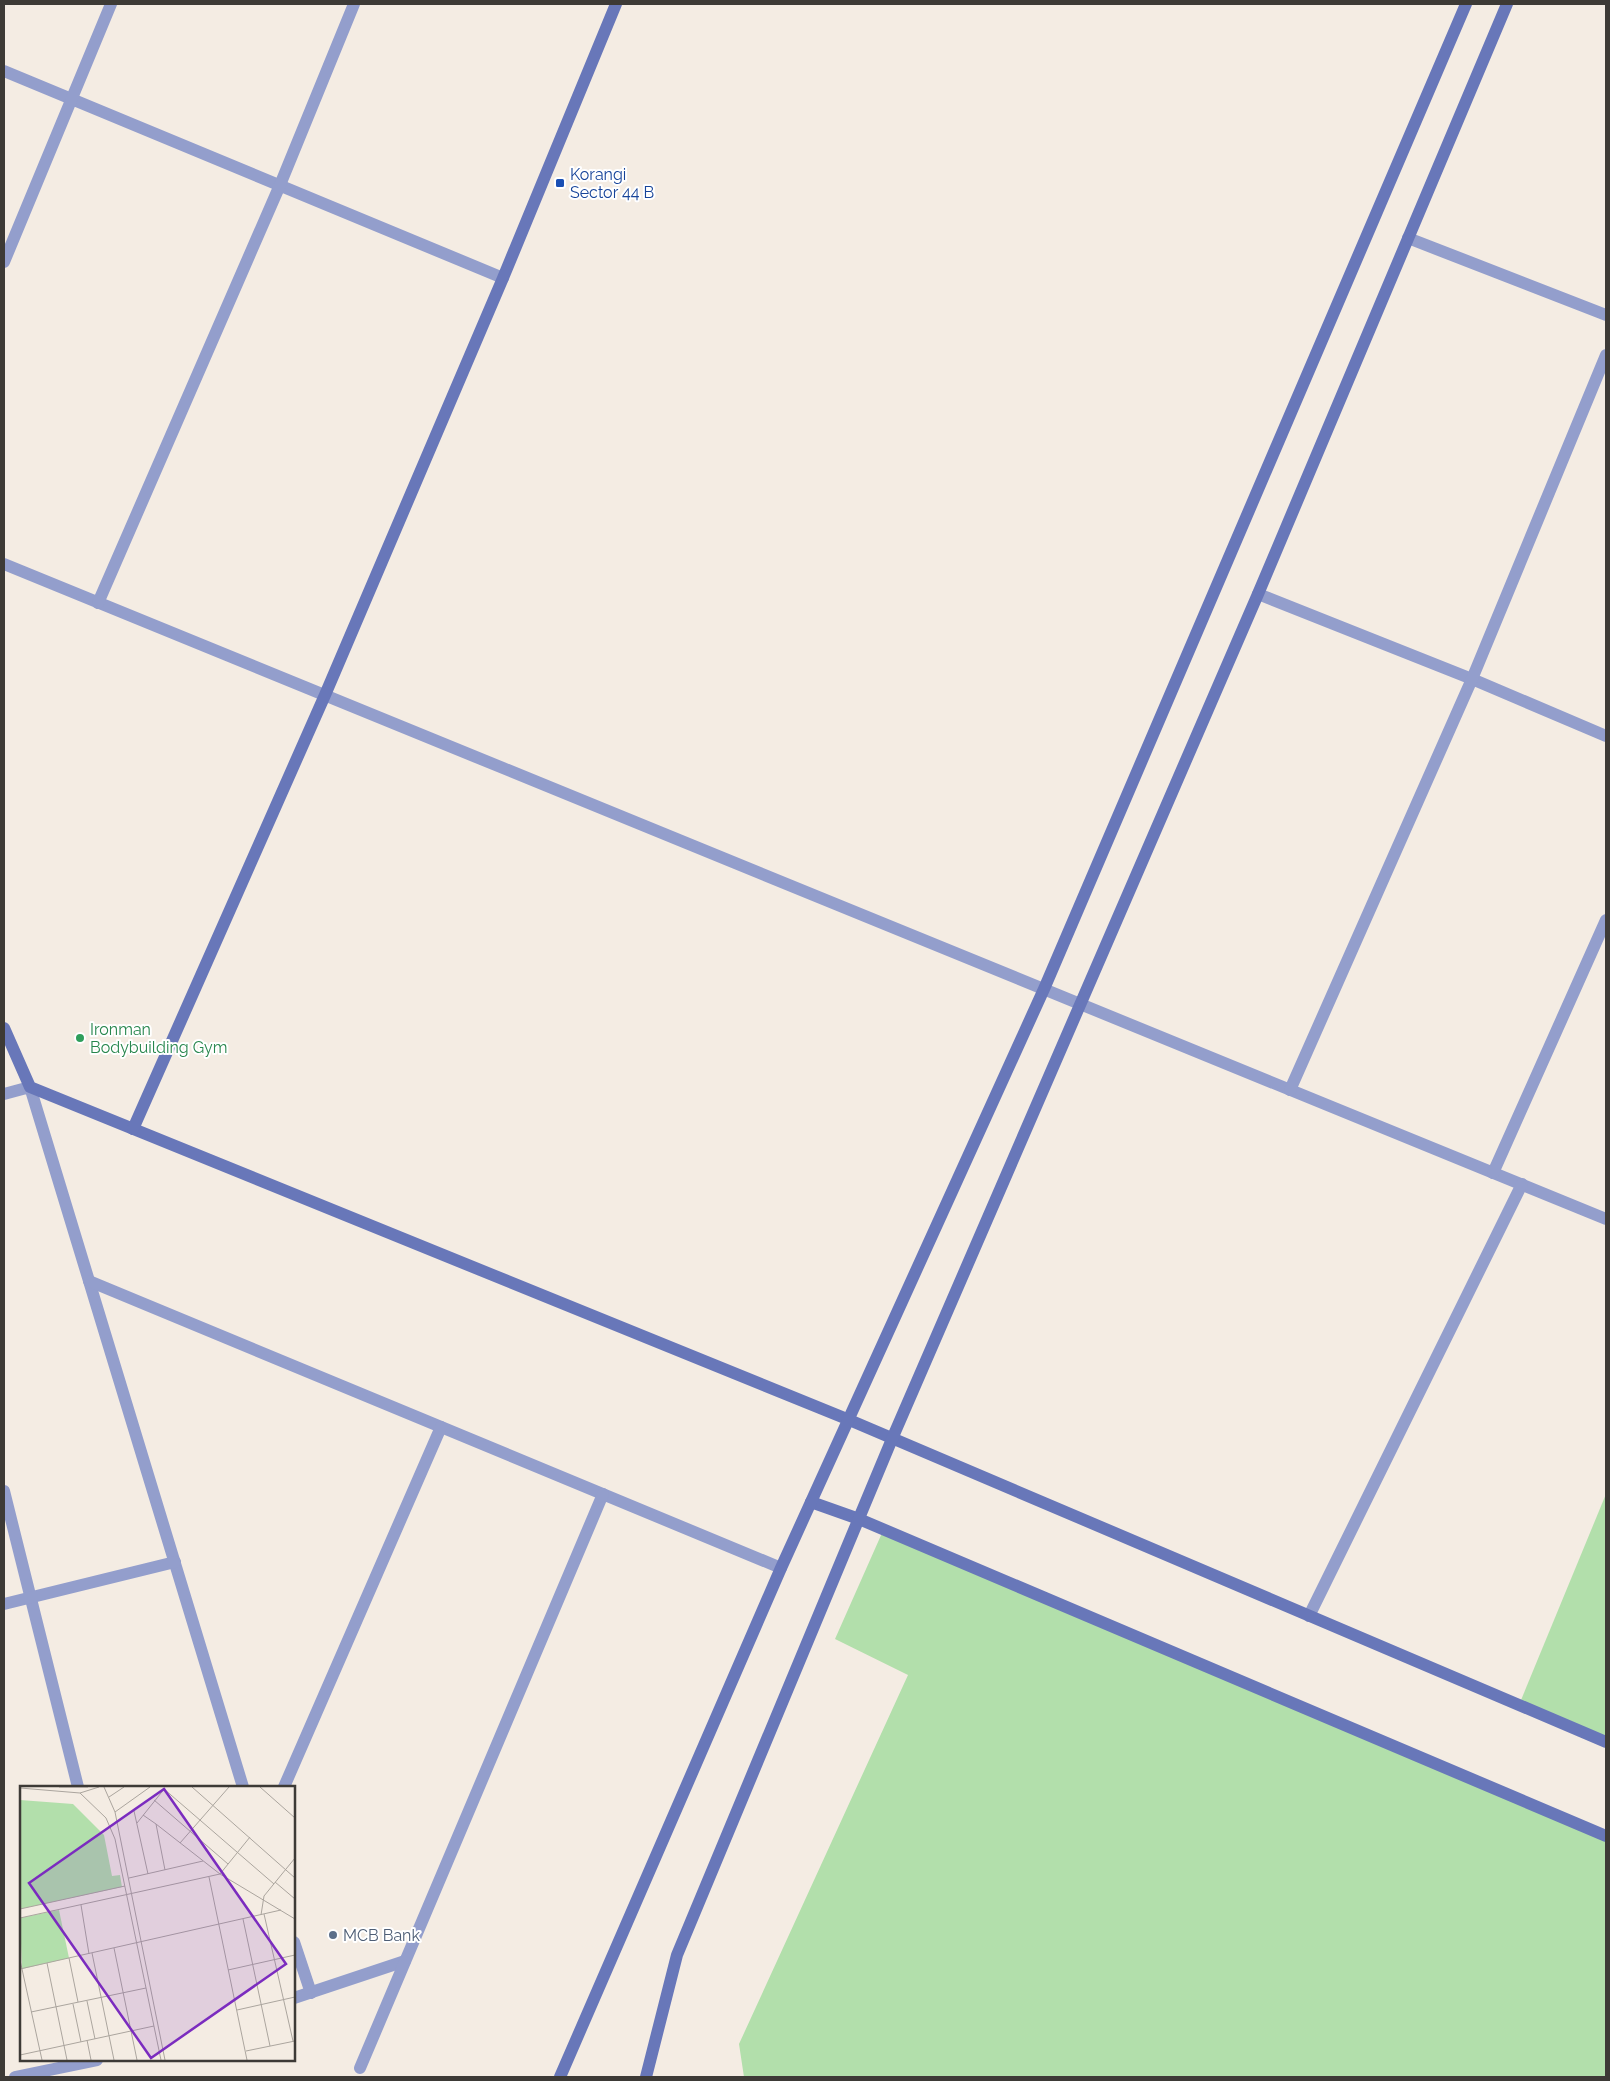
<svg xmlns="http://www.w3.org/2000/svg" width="1610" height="2081" font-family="Raleway,sans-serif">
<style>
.green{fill:#b2dfab}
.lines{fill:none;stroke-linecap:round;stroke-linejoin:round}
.street{stroke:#939ecc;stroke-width:12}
.secondary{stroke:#6877b9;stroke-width:12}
.transit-dot{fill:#1a4fb4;stroke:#fff;stroke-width:2}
.leisure-dot{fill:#2e9e5b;stroke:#fff;stroke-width:2}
.service-dot{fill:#5c6f8a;stroke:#fff;stroke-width:2}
.labels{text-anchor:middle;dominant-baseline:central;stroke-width:4;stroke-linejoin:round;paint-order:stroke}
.transit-label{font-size:16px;fill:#164399;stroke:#fff;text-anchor:start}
.leisure-label{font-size:16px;fill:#27864d;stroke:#fff;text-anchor:start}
.service-label{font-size:16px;fill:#4e5e75;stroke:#fff;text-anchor:start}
.inset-road{fill:none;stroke:#aba59e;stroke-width:1}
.view{fill:#7b2cbf;fill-opacity:0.15;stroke:#7b2cbf;stroke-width:2.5}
.inset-edge{fill:none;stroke:#3d3a36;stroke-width:2.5}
</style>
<rect width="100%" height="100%" fill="#f4ece3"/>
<g class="green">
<path d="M1606,1494v248l-87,-37z"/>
<path d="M882,1533l724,304v240h-862l-5,-33 169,-369 -73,-36z"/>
</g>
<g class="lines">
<g class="street">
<path d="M4,71l499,207"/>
<path d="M1408,238l198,77"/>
<path d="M4,262l107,-258"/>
<path d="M4,564l1602,655"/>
<path d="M1258,594l214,85 134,57"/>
<path d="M98,603l182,-418 74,-181"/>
<path d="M1290,1090l182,-411 134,-324"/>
<path d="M4,1094l26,-7 213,700"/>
<path d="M1493,1173l113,-253"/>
<path d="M89,1281l692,287"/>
<path d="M4,1491l74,296"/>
<path d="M4,1604l171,-42"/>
<path d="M1309,1616l213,-432"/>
<path d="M284,1787l157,-360"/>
<path d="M294,1942l17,51"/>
<path d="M294,1998l111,-37"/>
<path d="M360,2068l243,-574"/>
<path d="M15,2077l82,-17"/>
</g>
<g class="secondary">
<path d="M4,1028l26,59 817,332 759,323"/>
<path d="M133,1129l192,-434 178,-417 113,-274"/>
<path d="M811,1502l48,17 747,317"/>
<path d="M560,2077l221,-509 263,-579 422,-985"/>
<path d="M646,2077l31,-122 215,-516 366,-845 249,-590"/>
</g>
</g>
<rect class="transit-dot" x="555" y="178" width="10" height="10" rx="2.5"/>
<circle class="leisure-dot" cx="80" cy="1038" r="5"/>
<circle class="service-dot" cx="333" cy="1935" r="5"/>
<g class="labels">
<g class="transit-label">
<text x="570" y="174">Korangi<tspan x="570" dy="18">Sector 44 B</tspan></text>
</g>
<g class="leisure-label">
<text x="90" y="1029">Ironman<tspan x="90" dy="18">Bodybuilding Gym</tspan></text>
</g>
<g class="service-label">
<text x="343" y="1935">MCB Bank</text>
</g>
</g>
<g transform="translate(20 1786)">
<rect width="275" height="275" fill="#f4ece3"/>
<path d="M0,14l53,4 31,31 8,41 8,-1 2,12 -102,22zM39,124l10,48 -47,11 -2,-51z" fill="#b2dfab"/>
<path class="inset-road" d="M39,1h29M84,1l11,25 50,248M172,1l103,91M240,1l35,31M0,2l60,5 19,-6M144,3l110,95M60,7l26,25 9,21 46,221M89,11l15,-10M134,14l74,64M114,25l14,63M95,26l35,-25M123,29l13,9 9,46M117,37l28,-35M136,38l64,50 75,45M160,57l49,-56M189,91l38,183M109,92l74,-17M255,96l20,17M61,119l8,49M0,123l105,-23M244,128l29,127M241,129l3,-19 31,-38M0,132l200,-44 30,-37M223,133l27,127M94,162l23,112M72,167l22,107M49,172l9,44M0,174l22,100M27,177l20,97M0,183l261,-59M208,184l67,-15M67,215l8,38M53,218l8,38M217,224l58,-13M11,226l115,-24M67,254l4,20M226,265l49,-10M0,269l134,-29"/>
<path class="view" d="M144,3l122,175 -135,94 -122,-175z"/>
<rect width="275" height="275" class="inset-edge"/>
</g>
<rect width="1610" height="2081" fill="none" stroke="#3d3a36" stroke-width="10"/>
</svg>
